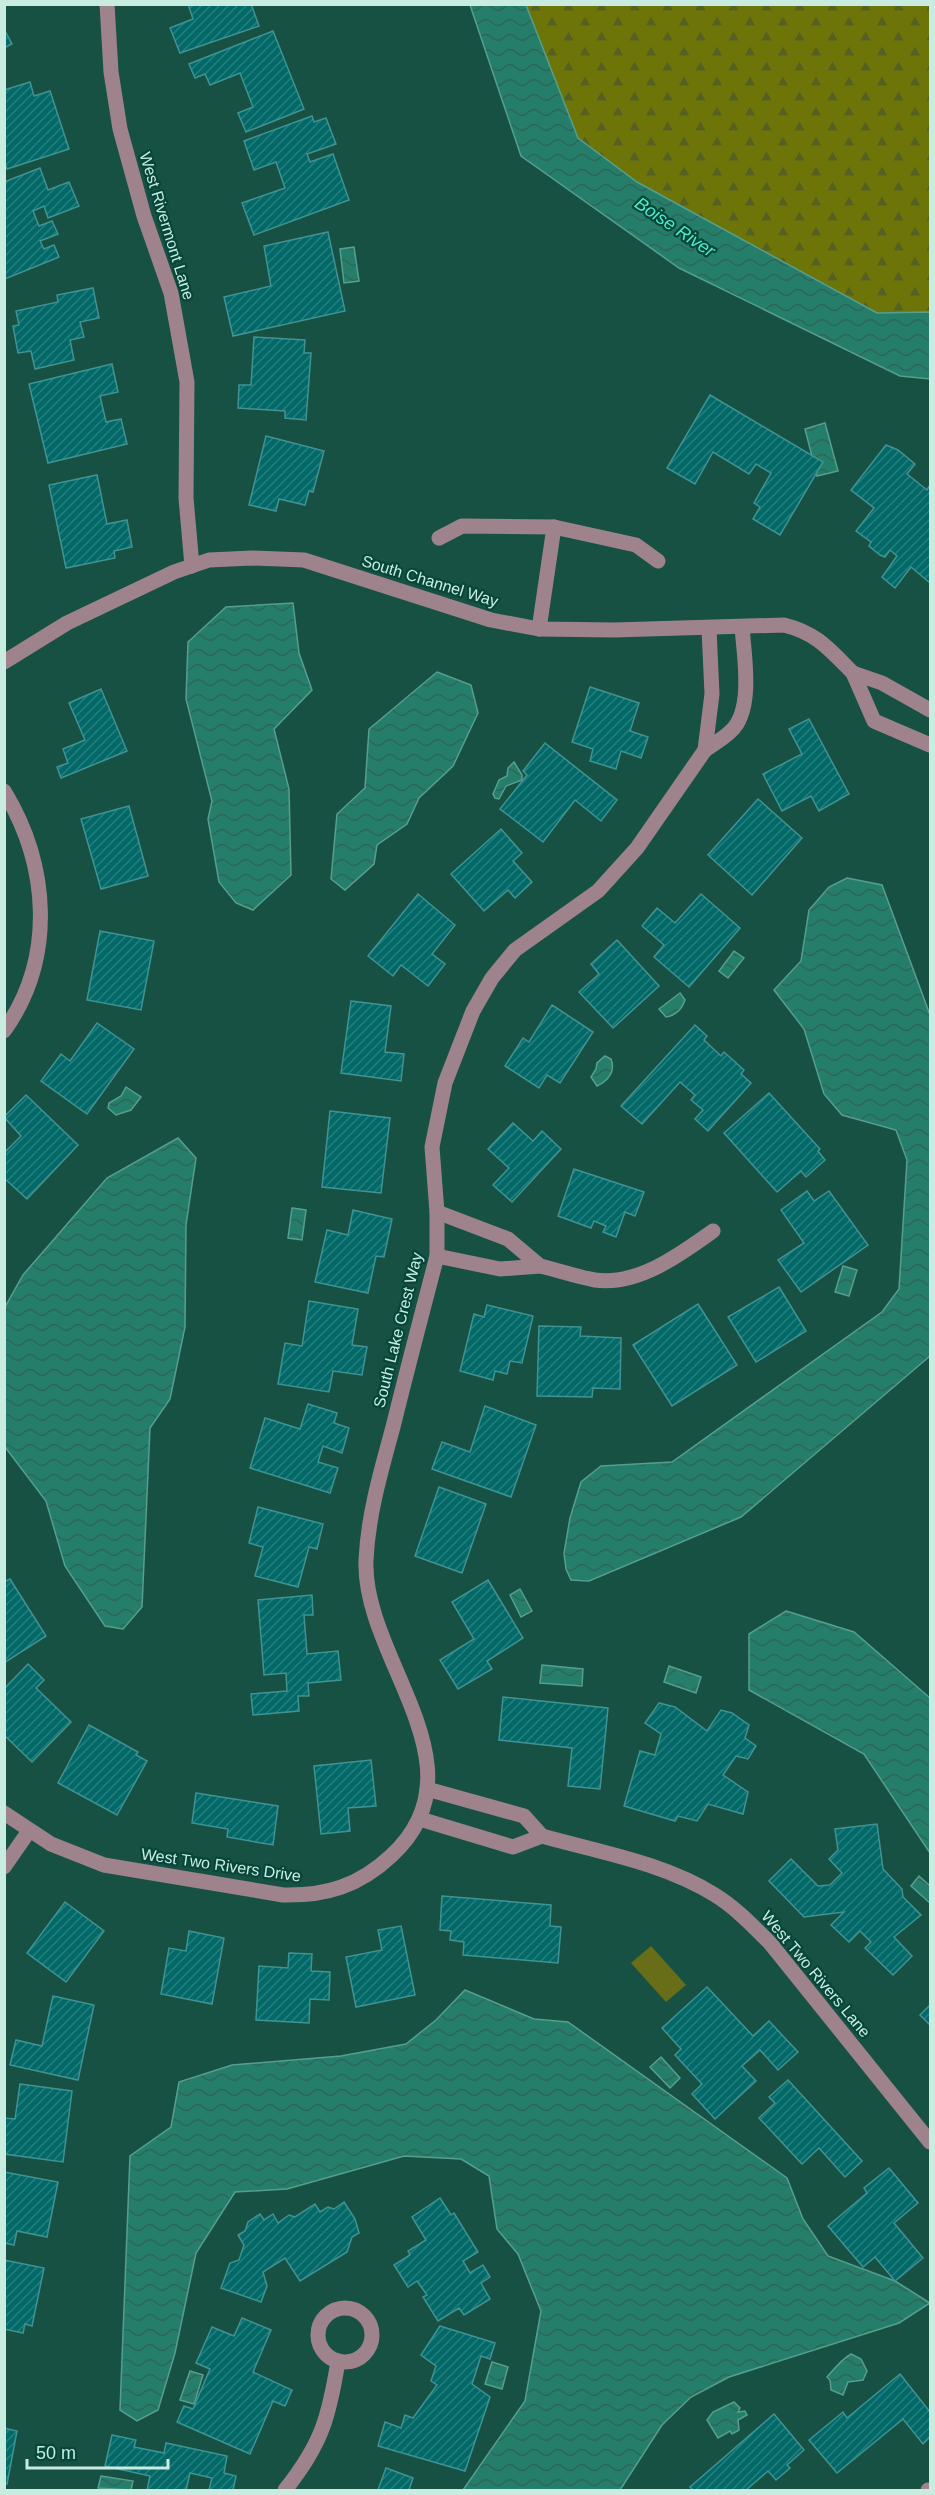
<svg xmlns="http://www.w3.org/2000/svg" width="935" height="2495" font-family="Arial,sans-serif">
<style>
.forest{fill:url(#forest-firs)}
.garden{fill:#676e17}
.water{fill:url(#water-waves);stroke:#569f8e;stroke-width:1.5}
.building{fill:url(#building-hatch);stroke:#419393;stroke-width:1.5}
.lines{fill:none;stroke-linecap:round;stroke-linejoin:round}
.minor{stroke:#9e838d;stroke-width:15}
.labels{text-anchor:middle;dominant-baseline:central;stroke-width:4.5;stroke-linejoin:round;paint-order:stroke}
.street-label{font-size:16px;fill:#c9ece1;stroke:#07463a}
.water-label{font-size:18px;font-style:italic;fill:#4beeca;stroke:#07463a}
</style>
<defs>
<pattern id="forest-firs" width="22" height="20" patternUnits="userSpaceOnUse" patternTransform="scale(1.5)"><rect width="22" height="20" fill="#6d7508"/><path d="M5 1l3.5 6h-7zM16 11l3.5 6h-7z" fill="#576023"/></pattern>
<pattern id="water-waves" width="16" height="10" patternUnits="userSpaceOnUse" patternTransform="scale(1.5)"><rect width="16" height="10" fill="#247e6a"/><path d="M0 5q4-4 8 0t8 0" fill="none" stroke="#2f6559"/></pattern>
<pattern id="building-hatch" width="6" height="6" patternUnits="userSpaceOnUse" patternTransform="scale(1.5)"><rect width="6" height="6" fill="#026968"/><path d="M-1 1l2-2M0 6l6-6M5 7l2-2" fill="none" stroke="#267f7d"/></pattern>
</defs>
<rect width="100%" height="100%" fill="#175144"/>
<path class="forest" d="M526,5h404v307l-53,1 -240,-131 -59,-44z"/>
<path class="garden" d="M651,1946l35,39 -20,17 -35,-39z"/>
<g class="water">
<path d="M470,5h56l52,133 59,44 240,131 53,-1v67l-30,-3 -221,-108 -158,-112z"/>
<path d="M354,247l5,34 -15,2 -4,-34z"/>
<path d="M825,423l13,48 -21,5 -12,-47z"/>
<path d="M293,603l6,50 13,37 -38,39 15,60 2,86 -38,35 -17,-7 -17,-21 -11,-63 4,-18 -26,-102 2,-57 38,-35z"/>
<path d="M437,672l34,13 7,28 -25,53 -34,32 -12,26 -30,21 -3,19 -29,26 -14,-11 6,-65 28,-26 4,-59z"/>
<path d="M514,762l8,13v5l-16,6 -7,13 -4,-1 -2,-4 6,-14 8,-4 1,-8z"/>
<path d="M847,878l35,7 48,130v341l-189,161 -152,64 -18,-1 -5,-11 -2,-16 6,-35 11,-36 20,-16 71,-4 210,-150 17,-23 8,-129 -11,-30 -54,-15 -18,-21 -20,-65 -30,-39 27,-29 8,-51 20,-23z"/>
<path d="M734,951l10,7 -16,20 -9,-7z"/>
<path d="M680,993l5,7c-3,9 -8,15 -19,17l-7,-8z"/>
<path d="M605,1056l6,3c5,12 -3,22 -14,27l-6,-9 5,-8 1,-6z"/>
<path d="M126,1087l15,10 -10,13 -15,5 -8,-7 1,-5 12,-7z"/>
<path d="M178,1138l18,20 -10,67 -1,102 -15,72 -20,29 -8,179 -19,22 -18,-3 -40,-60 -19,-65 -41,-54v-140l18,-32 84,-97z"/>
<path d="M292,1208l14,2 -4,30 -14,-2z"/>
<path d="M843,1266l14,4 -8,26 -14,-4z"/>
<path d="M520,1589l12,22 -11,6 -11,-22z"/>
<path d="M786,1611l68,21 76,66v155l-66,-99 -115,-64v-56z"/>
<path d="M542,1665l41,4 -1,17 -42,-3z"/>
<path d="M669,1666l32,11 -5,16 -32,-11z"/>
<path d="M919,1876l11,10v17l-19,-17z"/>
<path d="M465,1990l69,29 34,3 219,156 16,41 25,37 67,25 35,22 -31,20 -170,54 -38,20 -29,28 -42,65h-157l62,-89 16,-90 -23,-57 -21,-25 -8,-53 -28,-17 -57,-3 -117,33 -52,3 -39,61 -21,100 -17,57 -21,11 -17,-11 10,-254 41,-29 8,-45 53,-17 109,-9 65,-12 30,-24z"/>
<path d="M661,2057l19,21 -10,10 -20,-21z"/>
<path d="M851,2354l10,5 6,12 -4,9 -15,2 -5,13 -12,-5 -1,-10 -3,-3c7,-8 15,-18 24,-23z"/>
<path d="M492,2362l16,5 -6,22 -17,-5z"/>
<path d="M190,2371l13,4 -9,29 -14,-4z"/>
<path d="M734,2402l6,6 -2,4 7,-1 2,4 -9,5 1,10 -7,4 -2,-3 -12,7 -11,-18 6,-8z"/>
<path d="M101,2476l32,5 -2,9 -33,-2z"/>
</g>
<g class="building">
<path d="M188,4h63l8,22 -79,27 -10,-25 23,-9z"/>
<path d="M4,29l8,15 -8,4z"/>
<path d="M273,31l31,78 -58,23 -8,-19 15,-6 -13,-34 -30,12 -5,-11 -10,4 -6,-14z"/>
<path d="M30,82l4,14 16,-5 19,58 -62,20 -3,-8v-71z"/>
<path d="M312,116l2,6 12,-4 10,26 -29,10 3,8 23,-8 16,46 -95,35 -12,-32 43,-15 -9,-26 -22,8 -10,-29z"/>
<path d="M40,168l8,22 21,-8 10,24 -31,12 -4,-12 -11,5 6,15 13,-5 6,13 -18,7 4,8 10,-4 5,12 -54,22 -1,-97z"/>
<path d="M328,232l17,79 -112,25 -9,-39 47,-11 -7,-40z"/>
<path d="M93,288l6,30 -19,4 4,15 -14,3 4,20 -39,9 -4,-18 -13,2 -5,-27 6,-1 -3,-14 42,-9 -1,-7z"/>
<path d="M254,337l51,3 -1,13h7l-5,67 -21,-2v-7l-47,-3 1,-23h12z"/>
<path d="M112,364l6,28 -18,4 6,26 15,-3 6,25 -79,19 -19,-79z"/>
<path d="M710,395l113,67 -43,73 -27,-16 7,-12 -6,-4 17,-30 -15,-9 -7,10 -36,-22 -18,32 -28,-16z"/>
<path d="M266,436l58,15 -11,41 -4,-1 -4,14 -26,-6 -3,12 -27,-6z"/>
<path d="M886,445l12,5 17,14 -8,10 20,16 3,-5v98l-19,-16 -16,21 -13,-11 15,-21 -7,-6 -5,7 -5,-2 -11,-9 2,-4 -15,-11 18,-23 -23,-18z"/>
<path d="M97,475l10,49 20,-4 5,27 -18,4 1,7 -49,10 -17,-83z"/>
<path d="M590,687l49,16 -9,28 18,6 -7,21 -20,-7 -5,18 -26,-8 3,-12 -21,-7z"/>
<path d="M101,689l26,62 -66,27 -4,-11 11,-4 -5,-14 22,-9 -16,-37z"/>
<path d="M809,719l40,75 -30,17 -8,-15 -29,15 -19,-37 39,-20 -13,-25z"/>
<path d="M545,743l72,57 -16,21 -26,-21 -32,42 -43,-33 27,-34 -4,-4z"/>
<path d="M758,799l44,39 -50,57 -44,-40z"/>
<path d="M129,806l19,70 -47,13 -20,-70z"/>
<path d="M501,829l21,24 -9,8 19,21 -17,16 -7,-8 -24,21 -33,-37z"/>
<path d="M418,894l37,31 -23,29 13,10 -17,22 -27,-21 -8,11 -25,-20z"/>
<path d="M701,894l39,34 -51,59 -35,-30 10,-12 -22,-19 15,-18 18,15z"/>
<path d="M100,931l54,10 -13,69 -54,-10z"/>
<path d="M617,940l42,46 -46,42 -34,-36 20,-18 -8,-10z"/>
<path d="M351,1001l40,5 -6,46 19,2 -3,27 -60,-8z"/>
<path d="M552,1005l41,27 -33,51 -13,-8 -8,13 -34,-22 18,-28 6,4z"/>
<path d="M97,1023l37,26 -47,65 -46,-33 20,-27 9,7z"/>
<path d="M695,1025l12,11 -3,4 17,16 3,-4 20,18 -3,4 10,9 -43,48 -13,-12 8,-9 -12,-10 4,-5 -15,-13 -38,42 -21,-18z"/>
<path d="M769,1093l51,56 -2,2 7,9 -19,17 -5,-6 -24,21 -53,-59z"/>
<path d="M26,1095l52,50 -51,54 -23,-21v-25l17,-17 -17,-19z"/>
<path d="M330,1111l60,7 -9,75 -59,-6z"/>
<path d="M513,1123l20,18 9,-10 19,18 -49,53 -19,-17 16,-17 -21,-19z"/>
<path d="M574,1169l70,23 -9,24 -10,-4 -9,25 -13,-5 3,-6 -12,-5 -3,7 -33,-12z"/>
<path d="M807,1191l7,10 15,-10 39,54 -67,47 -23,-32 26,-17 -23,-33z"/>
<path d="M353,1210l39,9 -8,38 -8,-1 -8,37 -53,-11 12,-52 21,5z"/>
<path d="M779,1287l27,44 -50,31 -28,-45z"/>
<path d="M309,1301l49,8 -6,36 15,2 -5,28 -29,-4 -4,21 -51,-8 7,-41 17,3z"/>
<path d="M698,1304l39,61 -65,41 -39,-61z"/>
<path d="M487,1305l46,11 -11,47 -12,-2 -3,13 -12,-3 -2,9 -33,-9 14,-57 10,3z"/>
<path d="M539,1326l42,1 -1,9 41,2 -1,51 -27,-1 -1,9 -55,-1z"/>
<path d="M308,1404l29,9 -3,10 15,5 -7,25 -19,-7 -5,16 20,6 -8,25 -80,-25 15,-50 35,11z"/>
<path d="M485,1406l51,19 -25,72 -79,-28 10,-27 28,10z"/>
<path d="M439,1487l47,17 -24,69 -47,-17z"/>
<path d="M258,1507l65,17 -6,25 -8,-2 -11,40 -43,-11 8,-29 -14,-4z"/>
<path d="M10,1579l36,57 -42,27v-81z"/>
<path d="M488,1580l35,58 -36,23 5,8 -34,20 -18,-29 34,-21 -22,-37z"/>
<path d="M312,1595l1,20h-9l3,39 31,-3 3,29 -33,3 1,13h-11l1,15 -46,4 -2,-21 36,-3 -1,-18 -22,2 -6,-75z"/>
<path d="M28,1664l16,16 -8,8 35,34 -39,40 -28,-27v-46z"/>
<path d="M503,1697l105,11 -8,81 -32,-3 4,-38 -73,-8z"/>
<path d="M659,1703l16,4 32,24 14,-21 11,3 17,12 -4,13 11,8 -8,13 -12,-3 -13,19 25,17 -5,22 -35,-10 -11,17 -19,-5 -3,5 -51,-15 16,-55 15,4 6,-21 -16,-11z"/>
<path d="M89,1725l49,27 -2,3 11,6 -30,54 -59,-32z"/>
<path d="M371,1760l5,46 -28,2 2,23 -29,3 -7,-68z"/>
<path d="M196,1793l82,13 -5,39 -46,-8 1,-8 -36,-6z"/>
<path d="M877,1824l6,45 19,20 1,8 18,18 -27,22 18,19 -19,19 -28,-27 6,-6 -11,-11 -11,11 -18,-17 13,-13 -40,5 -35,-36 22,-22 27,27 12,-1 12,-12 -13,-14 9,-9 -3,-21z"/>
<path d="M442,1896l109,9 -1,21 11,1 -3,36 -95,-8 1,-13 -14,-2 1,-9 -11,-1z"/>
<path d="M65,1902l39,29 -38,51 -39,-29z"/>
<path d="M401,1926l14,69 -59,12 -10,-50 36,-7 -4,-20z"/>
<path d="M189,1931l35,7 -12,66 -51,-10 8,-46 17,3z"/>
<path d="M289,1953l23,1 -1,17 19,1 -1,28 -19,-1 -1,24 -53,-3 3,-54 29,2z"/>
<path d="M707,1987l46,49 16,-15 29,31 -20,18 -18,-20 -18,16 14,15 -41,38 -23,-25 10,-10 -27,-29 6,-6 -19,-21z"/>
<path d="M53,1996l41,9 -16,75 -68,-15 6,-25 26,6z"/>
<path d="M930,2005v20l-10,-10z"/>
<path d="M788,2080l74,81 -17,16 -26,-29 -17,16 -43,-46 16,-15 -6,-6z"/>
<path d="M20,2084l52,7 -9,71 -59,-8v-36l11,1z"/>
<path d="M889,2168l29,35 -24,20 29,35 -28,23 -20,-24 -12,10 -35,-41 39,-33 -3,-5z"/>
<path d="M4,2172l54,10 -11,55 -30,-6 -3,14 -10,-2z"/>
<path d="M440,2198l11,17 3,-2 24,39 -15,9 7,12 13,-8 7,12 -9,6 9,16 -26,16 -5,-7 -21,13 -15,-24 4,-2 -10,-14 -9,6 -14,-22 16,-10 -2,-4 18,-11 -14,-23z"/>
<path d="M344,2202l11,17 4,14 -7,4 -5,15 -47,29 -15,-23 -22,14 4,14 -6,16 -40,-14 9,-25 9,-3 5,-15 -6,-10 7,-4 3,-9 12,-8 4,6 9,-6 5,9 11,-8 6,2 20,-13 5,8 8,-5 6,2z"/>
<path d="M4,2260l40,8 -12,58 -7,-2 -2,9 -19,-4z"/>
<path d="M242,2318l29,12 -18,42 39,18 -7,16 -12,-5 -23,53 -73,-32 7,-16 9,3 17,-40 -14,-6 16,-36 22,9z"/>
<path d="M440,2326l55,17 -5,16 -9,-3 -9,28 18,13 -25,74 -87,-25 7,-24 16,6 4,-13 8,3 24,-33 -6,-4 5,-15 -15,-11z"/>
<path d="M900,2374l30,38v25l-7,7 -20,-25 -66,54 -28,-33 34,-28 4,6z"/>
<path d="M774,2414l30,36 -17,15 3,3 -14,12 -8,-9 -22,19h-53l-3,-3z"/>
<path d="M4,2428l13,3 -10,53 -3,-1z"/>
<path d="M112,2435l24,5 -2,7 30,6 2,-10 61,13 -3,17 12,3 -3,14h-24l3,-12 -22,-5 -4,17h-39l3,-14 -45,-10z"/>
<path d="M386,2468l27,10 -4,12h-31z"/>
</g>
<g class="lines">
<g class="minor">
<path d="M107,4l4,68 9,57 24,87 27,77 16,89 -1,116 6,68"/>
<path d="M439,538l23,-12 92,1 82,18 22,16"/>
<path d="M539,629l15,-102"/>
<path d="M709,629l3,65 -7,56c9,-6 19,-12 26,-19 23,-21 13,-76 11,-104"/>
<path d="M4,662l63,-39 107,-51 35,-12 43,-2 52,2 187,60 48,9 75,1 170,-5c33,8 46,25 69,48"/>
<path d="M930,710l-48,-27 -29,-10 21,48 56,24"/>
<path d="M4,791c45,74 52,167 0,240"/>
<path d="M437,1256l63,13 40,-3 -32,-27 -71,-27"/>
<path d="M540,1266c18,4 37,11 55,14 43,6 86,-26 118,-49"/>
<path d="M4,1813l47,31 53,21 179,30c43,1 76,-9 108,-39 97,-89 -29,-197 -25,-296 2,-45 15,-89 27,-133 14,-57 29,-114 44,-171v-44l-5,-65 13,-64 28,-72 19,-33 23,-28 83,-59 39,-43 68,-98"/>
<path d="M420,1819l93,28 29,-11 -18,-20 -97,-27"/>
<path d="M542,1836c57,16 122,27 173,59 21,13 38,31 55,48l160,199"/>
<path d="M4,1867l25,-36"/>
<circle cx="345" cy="2335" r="27"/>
<path d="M285,2490c36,-45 44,-72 53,-129"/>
<path d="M928,2490h2"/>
</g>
</g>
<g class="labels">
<g class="street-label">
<text transform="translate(167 226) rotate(73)">West Rivermont Lane</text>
<text transform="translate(430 581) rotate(17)">South Channel Way</text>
<text transform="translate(398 1330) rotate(-76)">South Lake Crest Way</text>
<text transform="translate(221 1865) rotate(8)">West Two Rivers Drive</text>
<text transform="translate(816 1974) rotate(50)">West Two Rivers Lane</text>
</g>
<g class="water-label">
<text transform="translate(675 227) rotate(34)">Boise River</text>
</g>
</g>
<rect width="935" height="2495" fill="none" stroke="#c9ece1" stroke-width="12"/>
<path d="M27 2459v9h141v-9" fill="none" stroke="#c9ece1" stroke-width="3"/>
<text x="36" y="2459" font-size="18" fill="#c9ece1" stroke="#07463a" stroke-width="4.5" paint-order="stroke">50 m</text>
</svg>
